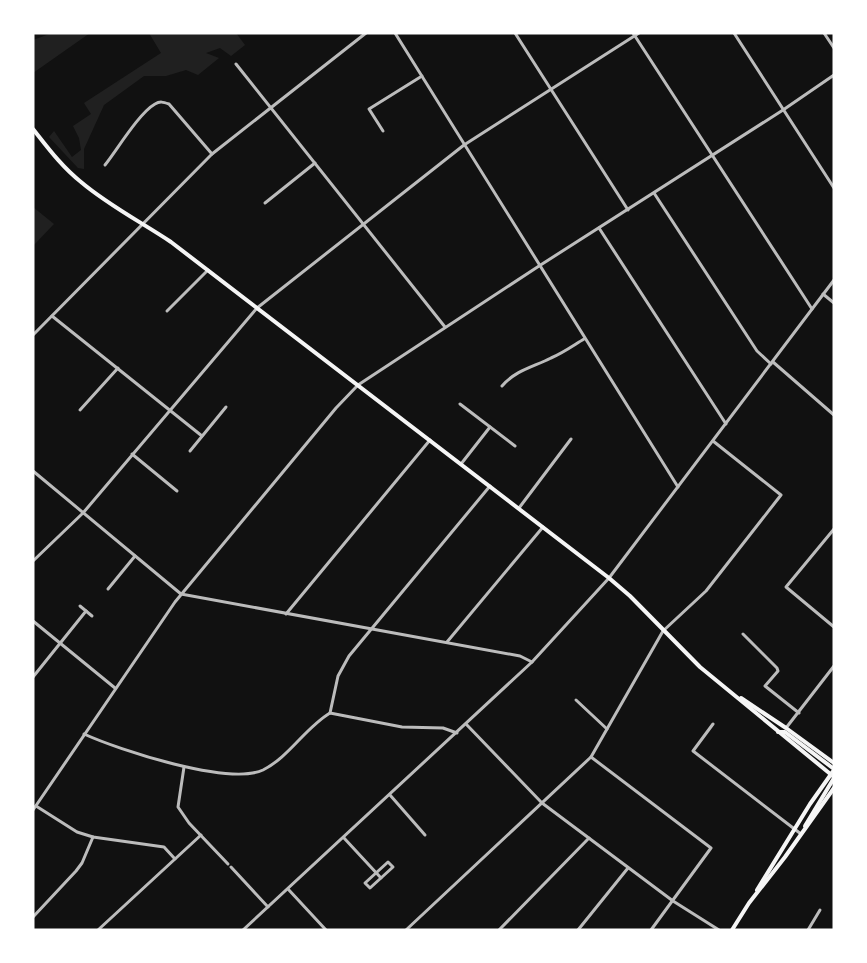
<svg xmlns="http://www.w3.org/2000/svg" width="867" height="963" font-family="Inter,sans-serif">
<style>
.green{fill:#202020}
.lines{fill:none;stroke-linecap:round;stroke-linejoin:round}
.minor{stroke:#bcbcbc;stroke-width:3}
.tertiary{stroke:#bcbcbc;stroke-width:3}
.secondary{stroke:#f5f5f5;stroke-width:4}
</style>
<rect width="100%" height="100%" fill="#111"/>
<g class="green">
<path d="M52,33h38l-57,40v-33z"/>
<path d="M149,33h87l9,12 -14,11 -11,-8 -14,5 13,5 -21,17 -12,-5 -20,6h-22l-40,29 -20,44v20l-6,-1 -29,-31 5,-6 18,26 9,-7 -2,-12 -6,-12 18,-12 -7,-11 77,-50z"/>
<path d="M33,207l21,17 -21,22z"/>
</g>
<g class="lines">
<g class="minor">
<path d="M395,33l283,454"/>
<path d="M515,33l113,177"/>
<path d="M633,33l179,276"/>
<path d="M734,33l100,155"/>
<path d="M824,33l10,15"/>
<path d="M236,64l209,263"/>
<path d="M383,131l-14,-22 53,-33"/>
<path d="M105,165c12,-15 34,-52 50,-61 5,-3 8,-2 14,0l43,50"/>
<path d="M654,193l103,158 14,13"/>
<path d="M265,203l50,-40"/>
<path d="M599,228l127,196"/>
<path d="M823,294l11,9"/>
<path d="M167,311l41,-41"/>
<path d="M52,316l150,120"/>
<path d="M33,335l179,-181 154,-121"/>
<path d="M773,362l61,53"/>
<path d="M502,386c14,-16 31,-19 49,-28 12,-5 23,-13 33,-19"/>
<path d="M460,404l55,42"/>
<path d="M80,410l38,-42"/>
<path d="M190,451l36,-44"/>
<path d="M132,454l45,37"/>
<path d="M461,464l29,-37"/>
<path d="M33,471l148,123 339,62 12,6"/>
<path d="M519,508l52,-69"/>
<path d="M834,529l-48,58 48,40"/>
<path d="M33,561l50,-48 174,-205 207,-163 175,-112"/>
<path d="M108,589l27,-33"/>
<path d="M80,606l12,10"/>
<path d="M286,614l144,-174"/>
<path d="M33,621l82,67"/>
<path d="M743,634l34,34 1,3 -13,15 34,27"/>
<path d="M447,642l96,-115"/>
<path d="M33,677l53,-66"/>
<path d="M576,700l31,29"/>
<path d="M330,713l8,-37 11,-20 141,-170"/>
<path d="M466,724l76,79 131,98 46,29"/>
<path d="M713,724l-20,27 108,83"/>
<path d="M786,728l48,-62"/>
<path d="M84,734c35,16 145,52 179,36 26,-13 42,-42 67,-57l72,14 41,1 14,5"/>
<path d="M591,757l120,91 -60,82"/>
<path d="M184,767l-6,40 11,16 39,41"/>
<path d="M390,795l35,40"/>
<path d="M36,806l41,26 16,5 71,10 11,12"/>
<path d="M344,838l37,40"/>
<path d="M388,862l5,5 -23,21 -5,-5z"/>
<path d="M231,867l37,40"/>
<path d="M288,889l38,41"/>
<path d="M33,917l43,-46 6,-8 11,-26"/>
<path d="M98,930l103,-95"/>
<path d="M406,930l185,-173 72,-126 43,-40 75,-96 -68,-54"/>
<path d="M499,930l90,-92"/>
<path d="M578,930l50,-62"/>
<path d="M808,930l12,-20"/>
</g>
<g class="tertiary">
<path d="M33,810l142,-208 161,-194 22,-23 181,-119 244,-156 51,-35"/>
<path d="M243,930l289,-268 77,-84 225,-298"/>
</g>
<g class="secondary">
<path d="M33,129c15,19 29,38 48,53 27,23 60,40 90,60l438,336 21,18 70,71 134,110"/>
<path d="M741,698l45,30 48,35"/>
<path d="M778,732h7l49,37"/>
<path d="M805,826l29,-48"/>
<path d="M757,890l53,-86 24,-34"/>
<path d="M732,930l17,-27 36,-46 49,-69"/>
</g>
</g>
<rect width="867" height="963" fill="none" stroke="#ffffff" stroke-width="69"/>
</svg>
